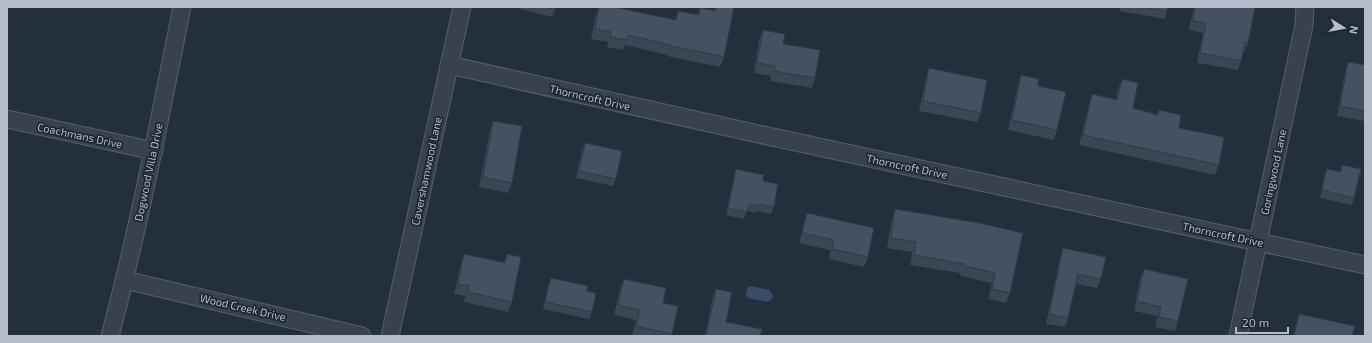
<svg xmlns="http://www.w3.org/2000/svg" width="1372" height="343" font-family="'Exo 2',sans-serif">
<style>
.water{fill:#394c67}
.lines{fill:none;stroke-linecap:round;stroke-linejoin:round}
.minor-casing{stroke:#565f6c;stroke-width:19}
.minor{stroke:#38414e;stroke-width:17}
.wall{fill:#3b4654}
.building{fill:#455162;stroke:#303945}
.labels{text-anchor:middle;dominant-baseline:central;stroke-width:3.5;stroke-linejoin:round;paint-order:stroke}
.street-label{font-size:11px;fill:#b4bcc9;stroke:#1d2633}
</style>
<rect width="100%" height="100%" fill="#242f3e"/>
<path class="water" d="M750,286l20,4 3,6 -2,4 -4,2 -19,-4c-4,-4 -2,-9 2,-12z"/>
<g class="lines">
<defs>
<g id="minor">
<path d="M449,65l305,68 611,132"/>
<path d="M7,119l147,32"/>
<path d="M125,280l237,56"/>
<path d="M110,336c29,-109 50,-219 72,-329"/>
<path d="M390,336l72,-329"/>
<path d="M1238,336l66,-311 1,-18"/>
</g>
</defs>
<use href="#minor" class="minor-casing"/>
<use href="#minor" class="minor"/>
</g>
<g class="wall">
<path d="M520,7h36l-4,10 -32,-8z"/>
<path d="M599,7h15l61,13 3,-9 20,4 2,-7 14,3 1,-4h19l-10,50 -4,10 -53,-11 1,-1 -43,-10 -2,5 -16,-3 1,-5 -17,-3 5,-25z"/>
<path d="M1120,7h48l-3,12 -46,-8z"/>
<path d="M1194,7h61l-7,36 -4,10 -1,-1 -2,9 -3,9 -41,-7 6,-30 -14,-3z"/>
<path d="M763,30l20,14 32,34 -3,10 -42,-7 1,-5 -17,-3 5,-33z"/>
<path d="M1348,62l17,3v53l-1,3 -27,-5 8,-44z"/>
<path d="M929,68l52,45 -4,9 -58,-11 7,-33z"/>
<path d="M1021,75l17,11 19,44 -3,10 -46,-10 10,-45z"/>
<path d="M1122,79l11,29 24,6 2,-4 20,18 40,37 -4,10 -136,-30 10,-41 3,-10 24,5 2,-10z"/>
<path d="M493,121l19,62 -4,10 -29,-6 11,-57z"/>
<path d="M585,143l31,36 -3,7 -37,-8 6,-28z"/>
<path d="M1342,165l12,33 -2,7 -32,-7 4,-22 3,-7 13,3z"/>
<path d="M736,169l27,12 11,26 -3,7 -14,-3 -1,2 -9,-2 -3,8 -18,-4 8,-39z"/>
<path d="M895,209l84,14 31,70 -4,10 -18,-4 4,-16 -32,-7v-3l-50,-8 2,-13 -25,-4 5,-29z"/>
<path d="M807,213l61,44 -4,10 -35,-8 1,-9 -31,-7 5,-20z"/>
<path d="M1063,248l38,31 -4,9 -21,-4 -8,34 -3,9 -19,-3 14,-66z"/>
<path d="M464,254l40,8 3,-8 5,48 -4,10 -44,-10 1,-6 -11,-2 7,-30z"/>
<path d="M1144,269l34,52 -3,10 -20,-4 3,-11 -24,-5 6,-32z"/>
<path d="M551,278l41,34 -3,7 -46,-10 5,-24z"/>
<path d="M624,279l39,24 9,31 -1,2h-39l4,-16 -22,-5 6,-26z"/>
<path d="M716,289l10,33 34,14h-55l8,-40z"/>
<path d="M1299,314l53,22h-59l3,-12z"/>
</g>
<g class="building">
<path d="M544,7h12l-1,2z"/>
<path d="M599,7h15l62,13 2,-9 21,4 1,-7 16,3v-4h18l-10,50 -53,-11v-1l-43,-10 -1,5 -17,-3 1,-5 -16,-3z"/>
<path d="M1141,7h27l-1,4z"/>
<path d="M1195,7h60l-7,36 -3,-1 -4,19 -41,-8 6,-30 -13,-2z"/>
<path d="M763,30l22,4 -2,10 37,6 -5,28 -41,-7 1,-5 -18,-3z"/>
<path d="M1348,62l17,3v46l-25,-5z"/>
<path d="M929,68l58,12 -6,33 -58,-12z"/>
<path d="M1021,75l18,4 -1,7 28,6 -9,38 -45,-10z"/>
<path d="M1122,79l16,4 -5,25 25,7 1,-5 22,5 -2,13 45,9 -5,28 -136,-30 9,-41 25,6z"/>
<path d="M493,121l29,5 -10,57 -29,-6z"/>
<path d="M585,143l37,8 -6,28 -37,-8z"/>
<path d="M1342,165l19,4 -7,29 -32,-8 5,-21 14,3z"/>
<path d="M736,169l28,6 -1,6 15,3 -4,23 -15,-3 -1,2 -9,-2 -2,8 -19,-4z"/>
<path d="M895,209l84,14 44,10 -13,60 -18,-4 3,-16 -31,-7v-2l-50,-9 2,-13 -25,-4z"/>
<path d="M807,213l67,15 -6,29 -36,-8 2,-9 -32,-7z"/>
<path d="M1063,248l43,9 -5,22 -23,-5 -10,44 -19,-4z"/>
<path d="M464,254l41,9 2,-9 14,3 -9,45 -44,-10 1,-6 -11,-2z"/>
<path d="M1144,269l44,10 -10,42 -19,-4 2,-10 -24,-6z"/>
<path d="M551,278l37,8 -1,5 9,2 -4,19 -47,-10z"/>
<path d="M624,279l42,9 -3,15 15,3 -6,28 -36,-8 4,-16 -22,-5z"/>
<path d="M716,289l16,3 -6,30 36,7 -2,7h-54z"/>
<path d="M1299,314l56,12 -3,10h-58z"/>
</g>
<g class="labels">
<g class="street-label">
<text transform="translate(590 97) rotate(13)">Thorncroft Drive</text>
<text transform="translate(80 135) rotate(12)">Coachmans Drive</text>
<text transform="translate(907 166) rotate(12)">Thorncroft Drive</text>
<text transform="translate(426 171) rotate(-78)">Cavershamwood Lane</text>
<text transform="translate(148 172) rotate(-78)">Dogwood Villa Drive</text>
<text transform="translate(1273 172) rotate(-78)">Goringwood Lane</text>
<text transform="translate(1223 234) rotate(12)">Thorncroft Drive</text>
<text transform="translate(243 307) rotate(13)">Wood Creek Drive</text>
</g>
</g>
<rect width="1372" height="343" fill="none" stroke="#b4bcc9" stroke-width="16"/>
<g transform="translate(1344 28) rotate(101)" stroke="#1d2633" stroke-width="3" paint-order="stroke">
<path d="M0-3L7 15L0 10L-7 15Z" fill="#b4bcc9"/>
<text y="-6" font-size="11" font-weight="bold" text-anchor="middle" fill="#b4bcc9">N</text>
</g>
<path d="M1236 327v6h52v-6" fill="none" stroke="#b4bcc9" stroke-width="2"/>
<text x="1242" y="327" font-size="12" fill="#b4bcc9" stroke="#1d2633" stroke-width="3" paint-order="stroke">20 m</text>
</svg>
